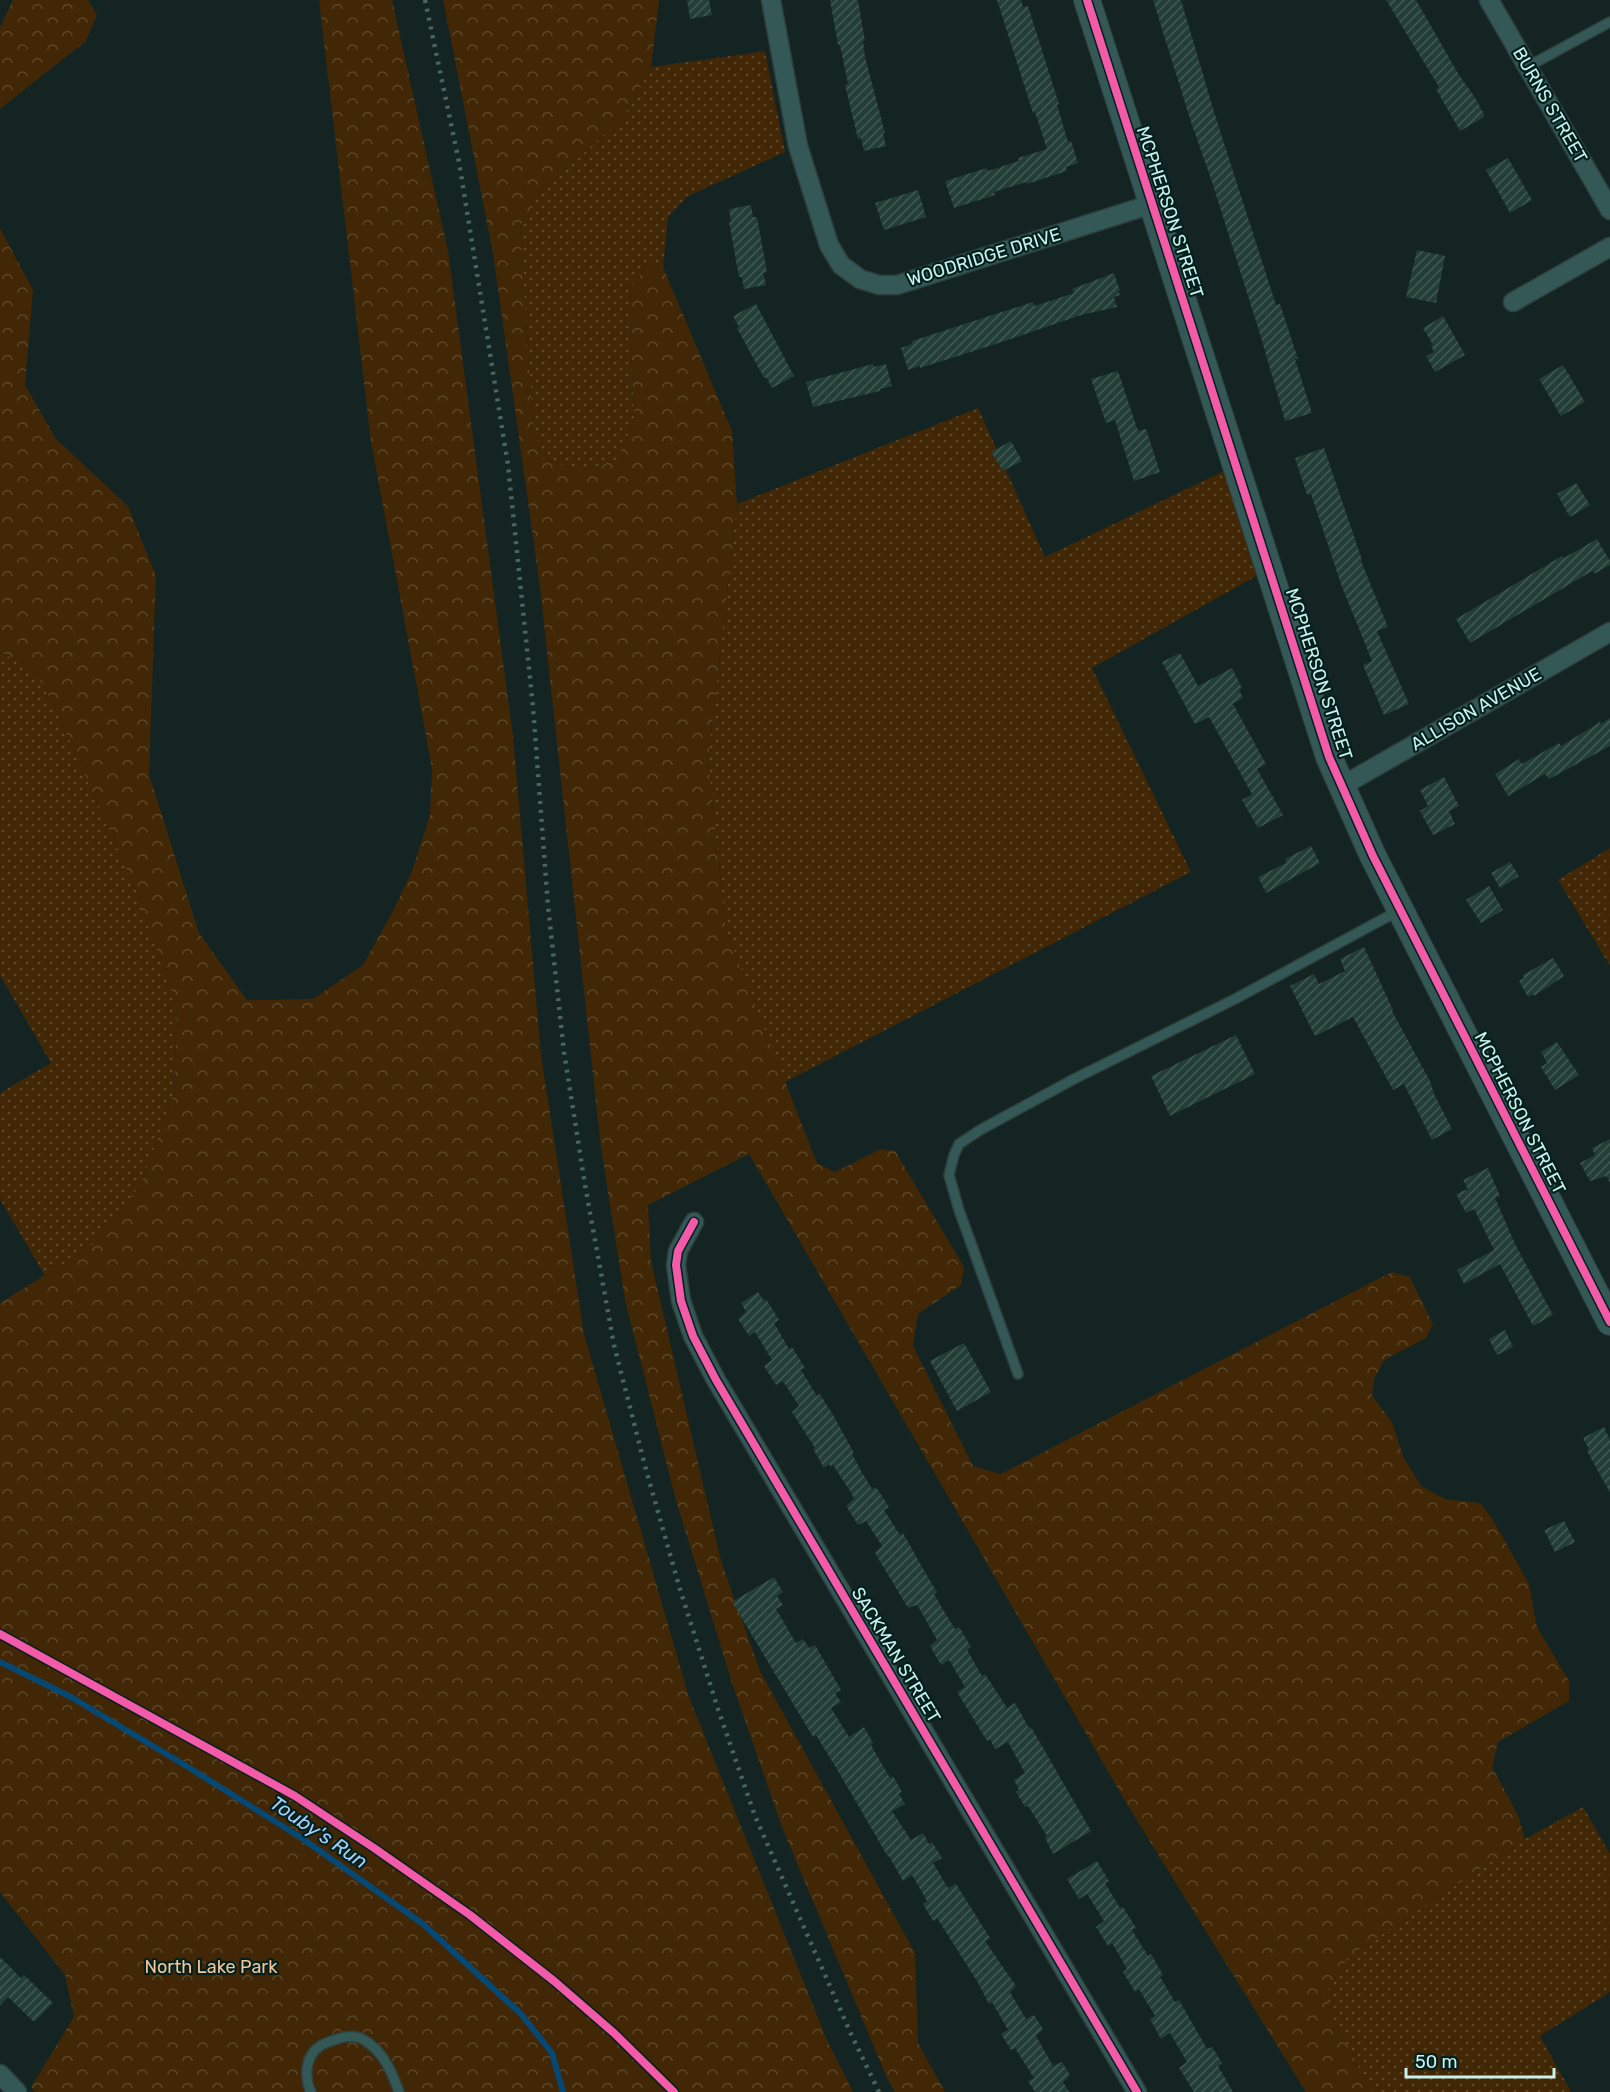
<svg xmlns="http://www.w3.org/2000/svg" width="1610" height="2092" font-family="Rubik,sans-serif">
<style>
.grass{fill:url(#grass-dots)}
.forest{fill:url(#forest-crowns)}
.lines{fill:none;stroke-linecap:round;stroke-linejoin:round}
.stream{stroke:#064874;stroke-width:6}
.building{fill:url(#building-hatch)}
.lane-casing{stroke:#2e3e3c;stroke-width:12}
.street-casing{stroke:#2e3e3c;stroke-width:21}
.secondary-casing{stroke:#2e3e3c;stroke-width:28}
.lane{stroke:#335855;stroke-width:9}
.street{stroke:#335855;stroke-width:18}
.secondary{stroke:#335855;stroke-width:26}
.rail{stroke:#496563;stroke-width:4.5;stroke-dasharray:3 6;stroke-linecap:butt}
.cycleway-casing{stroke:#04201e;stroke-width:11}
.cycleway{stroke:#f35aa7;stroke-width:8}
.labels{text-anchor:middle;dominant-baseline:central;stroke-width:4.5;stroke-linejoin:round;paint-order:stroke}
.street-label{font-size:18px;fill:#c9f2ec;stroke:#04201e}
.park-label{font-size:18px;fill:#f3c597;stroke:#04201e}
.water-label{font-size:20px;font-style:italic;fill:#9fcffb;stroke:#04201e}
</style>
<defs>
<pattern id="grass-dots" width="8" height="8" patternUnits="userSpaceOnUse" patternTransform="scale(1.5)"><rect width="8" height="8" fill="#412705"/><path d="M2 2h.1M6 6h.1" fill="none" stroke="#5b472a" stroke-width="1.8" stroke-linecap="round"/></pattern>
<pattern id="forest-crowns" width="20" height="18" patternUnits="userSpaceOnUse" patternTransform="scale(1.5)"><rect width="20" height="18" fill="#412705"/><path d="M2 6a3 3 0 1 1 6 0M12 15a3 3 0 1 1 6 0" fill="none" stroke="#5b472a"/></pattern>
<pattern id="building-hatch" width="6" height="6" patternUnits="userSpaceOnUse" patternTransform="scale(1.5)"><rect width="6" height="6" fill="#233d37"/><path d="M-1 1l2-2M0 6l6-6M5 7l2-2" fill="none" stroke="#425a54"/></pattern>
</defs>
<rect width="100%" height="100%" fill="#132422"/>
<g class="grass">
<path d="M765,51l20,101 -97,44 -20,21 -5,50 -16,-1 -18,24 5,131 -17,39 -36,11 -38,-12 -10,-33 -13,-200 19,-32 85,-78 27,-49z"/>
<path d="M978,408l67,149 179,-86 34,104 -166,93 99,204 -406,210 -59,-152 -18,-169 29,-257z"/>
<path d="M0,652l20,10 19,16 18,34 78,176 42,118 -3,87 -33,91 -49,62 -47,30 -45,-77v-106l51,-30 -51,-88z"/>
<path d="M1610,848v118l-52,-86z"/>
<path d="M1583,1807l27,47v138l-70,44 31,56h-199l-37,-70 -9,-28 21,-37 178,-118z"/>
</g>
<g class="forest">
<path d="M13,0h75l9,15 -11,26 -86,68v-82z"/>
<path d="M319,0h73l56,251 65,485 28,319 43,279 105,363 138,343 26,52h-818l-4,-5 43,-70 -9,-42 -65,-83v-589l92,-57 49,-62 33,-91 3,-87 -42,-118 -78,-176 -18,-34 -19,-16 -20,-10v-424l33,62 -8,95 31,54 72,67 28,70 -7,198 50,159 48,67 66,-1 50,-34 30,-54 19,-40 18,-56 2,-47 -61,-326z"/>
<path d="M443,0h216l-8,67 -27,49 -85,78 -19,32 13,200 10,33 38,12 36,-11 17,-39 -5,-131 18,-24 16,1 69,164 5,73 -29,257 18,169 91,233 18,9 46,-23 14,2 69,116 -3,18 -43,29 -5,32 60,120 28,8 391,-202 18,5 23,48 -7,13 -42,22 -10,19 -2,17 20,26 11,34 18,30 24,13 35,4 12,15 37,66 8,43 32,54v20l-71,41 -6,25 26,48 7,24 -177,118 -22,37 9,28 37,70h-66l-175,-281 -382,-657 -101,51 3,56 70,300 39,110 155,282 3,90 27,49h-50l-8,-14 -105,-251 -51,-147 -56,-183 -50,-197 -24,-152 -61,-561 -47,-334z"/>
</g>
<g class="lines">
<path class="stream" d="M0,1662l71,35 117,70 115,72 120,85 98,90 31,39 11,39"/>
</g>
<g class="building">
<path d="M687,0h22l3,15 -22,4z"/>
<path d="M830,0h28l7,41h-2l2,16 20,76h-2l3,13 -22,5 -3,-13 -3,1 -13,-54 3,-1 -8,-39h-2z"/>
<path d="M997,0h24l2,7 5,-1 31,98 -2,1 11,37 3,-1 7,22 -12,4 1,4 -40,13 -1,-2 -32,10 1,3 -41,13 -9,-27 42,-13 1,3 31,-10 -1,-3 29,-9 -12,-37 -2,1z"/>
<path d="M1153,0h28l34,115 61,190 4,-1 18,55h-3l17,54 -27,8 -25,-87 -48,-152 -21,-60z"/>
<path d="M1386,0h30l43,75 15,21 10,18v3l-24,14 -24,-42 3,-2z"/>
<path d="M1508,158l24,42 -22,13 -24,-43z"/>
<path d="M918,190l8,27 -42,13 -9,-27z"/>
<path d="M751,205l2,12h4l10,55 -4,1 3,12 -22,4 -2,-12h-3l-10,-55h2l-2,-13z"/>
<path d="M1417,250l28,6 -9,47 -30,-6z"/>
<path d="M1114,273l6,18h-2l2,4 -6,2 3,10 -36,8 -79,27 -82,26v-2l-12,4 -7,-22 11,-4v-3l121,-39 2,4 39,-13 -2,-4z"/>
<path d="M756,304l38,72 -22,12 -6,-11 -2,1 -27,-50 2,-1 -6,-11z"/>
<path d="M1443,316l22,39 -30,17 -9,-16 8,-4 -3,-6 2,-1 -10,-17z"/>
<path d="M873,364l1,3 12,-3 6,22 -12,3v2l-67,16 -7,-25z"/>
<path d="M1563,365l22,37 -24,14 -22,-37z"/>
<path d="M1118,371l20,60 8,-2 14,43 -26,9 -19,-61 -9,3 -15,-44z"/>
<path d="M1011,441l11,20 -19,10 -12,-19z"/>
<path d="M1324,448l38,112 -1,1 27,66 -11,4 32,73 -25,11 -21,-50 9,-4 -30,-74 -31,-93 -4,1 -12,-37z"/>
<path d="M1576,483l14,22 -20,12 -13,-23z"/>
<path d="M1597,539l13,22v4l-16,9 -1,-3 -6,3 -117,69 -14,-24 106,-63 2,2z"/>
<path d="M1180,653l18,33 34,-18 10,20 -3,2 4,8 -10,6 33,60 -9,5 26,46 -25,13 -16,-28 10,-6 -43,-77 -14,7 -33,-62z"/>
<path d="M1610,718v28l-61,33 -4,-5 -37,22 -13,-22 24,-15 3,5 37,-21 2,3 39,-24 1,2z"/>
<path d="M1444,777l15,29 -10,5 6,13 -22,11 -13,-24 8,-5 -8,-16z"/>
<path d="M1311,846l9,17 -54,30 -8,-16 28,-14 -1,-4z"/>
<path d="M1510,862l9,14 -19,12 -9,-15z"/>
<path d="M1489,886l14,24 -22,13 -15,-23z"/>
<path d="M1364,947l29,63 -1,1 38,70 4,13 18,35 -20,11 -28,-56 -11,6 -40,-73 -38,19 -25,-50 24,-12 5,10 26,-13 -5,-12z"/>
<path d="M1553,958l11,18 -30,20 -1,-2 -5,3 -9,-16 5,-3 -1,-3z"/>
<path d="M1236,1035l19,39 -85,42 -19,-40z"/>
<path d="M1557,1042l22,33 -24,15 -14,-23 6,-4 -6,-11z"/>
<path d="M1610,1139v44l-4,-7 -16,5 -10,-18 15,-8 -3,-7z"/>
<path d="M1488,1168l12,28 -5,2 20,46 38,71 -20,11 -33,-62 -36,20 -7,-14 37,-20 -20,-41 -8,4 -10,-19 12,-5 -5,-9z"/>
<path d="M758,1292l6,9 2,-2 13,21 -5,3 15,26 3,-2 13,21 -4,2 16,26 3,-2 13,21 21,38 -2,1 9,17 11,18 4,-2 13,20 -5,3 16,25 3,-2 19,34 15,25 -3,2 5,9 16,26 4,-2 12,20 -4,3 15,26 3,-2 22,34 8,-5 14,25 2,-1 60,104 -38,23 -8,-16 2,-2 -19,-30 -3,1 -9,-15 3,-2 -5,-10 11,-7 -17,-31 -13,7 -5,-10 -3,2 -30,-49 8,-5 -16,-27 -8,5 -11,-19 7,-6 -15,-27 -5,-8 -9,3 -33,-55 7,-7 -16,-25 -8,4 -12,-19 8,-7 -4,-8 -17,-26 -2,2 -2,-3 -5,4 -11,-19 2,-1 -23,-36 7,-6 -16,-25 -7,4 -12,-19 8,-6 -17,-28 -6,4 -11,-17 8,-7 -5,-9z"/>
<path d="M1505,1330l8,17 -16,8 -8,-16z"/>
<path d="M964,1343l27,49 -34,19 -27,-50z"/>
<path d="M1604,1427l6,13v53l-23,-42 2,-2 -6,-11z"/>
<path d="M1564,1521l11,21 -20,10 -11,-22z"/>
<path d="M774,1577l9,15 -6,4 6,9 -7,4 20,34 7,-4 6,9 6,-3 26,45 -6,3 6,9 -10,6 18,29 15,-10 9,16 -2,2 19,33 3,-2 9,16 -3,2 6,10 -13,7 19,29 12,-7 6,11 3,-2 10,16 -9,5 15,25 8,-4 34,54 -5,3 31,45 -6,6 16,27 8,-4 9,14 -7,7 17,30 9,-4 8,13 -7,7 6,10h-34l-7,-11 6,-3 -19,-30 -4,2 -10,-16 7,-4 -16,-28 -3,2 -12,-23 -40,-63 -4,3 -10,-17 4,-3 -15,-26 -9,6 -14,-25 -1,1 -47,-81 -25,-41 -3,2 -81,-135z"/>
<path d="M1097,1861l12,20 -4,2 15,25 3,-1 13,21 -4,2 16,26 3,-2 12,21 -3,2 15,25 4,-2 28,49 5,-2 10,16 -4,3 15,26h-39l-15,-24 8,-6 -17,-29 -9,6 -11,-20 5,-3 -16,-27 -4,3 -12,-20 4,-3 -15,-26 -4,3 -12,-19 8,-6 -17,-27 -8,5 -12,-20z"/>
<path d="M0,1957l21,21 3,-3 29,28 -19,19 -26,-25 -8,9z"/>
</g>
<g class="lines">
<defs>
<g id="lane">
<path d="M1527,67l83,-45"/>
<path d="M1018,1374l-59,-164 -10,-35 5,-20 5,-11 21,-14 94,-51 161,-80 163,-88"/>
<path d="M311,2092c-7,-15 -6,-36 9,-46 4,-3 12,-5 17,-7 8,-3 20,-4 27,1 19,11 28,32 35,52"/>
</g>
<g id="street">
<path d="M771,0l27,146 31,99 12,20 19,14 19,6h18l255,-81"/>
<path d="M1489,0l121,210"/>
<path d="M1513,302l97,-55"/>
<path d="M1342,786l268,-154"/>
<path d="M694,1222l-16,29 -2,14 5,36 12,35 23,44 421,712"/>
<path d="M0,2074l17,18"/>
</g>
<path id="secondary" d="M1087,0l242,757 44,99 237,466"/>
</defs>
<use href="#lane" class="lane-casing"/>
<use href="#street" class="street-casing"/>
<use href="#secondary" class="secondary-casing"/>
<use href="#lane" class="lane"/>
<use href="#street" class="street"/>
<use href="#secondary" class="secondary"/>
<path class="rail" d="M425,0l34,162 49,303 25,242 15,199 16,146 21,133 29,160 31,121 34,120 39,123 37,107 96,218 28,58"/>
<defs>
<g id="cycleway">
<path d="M1087,0l242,757 44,99 237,466"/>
<path d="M694,1222l-16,29 -2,14 5,36 12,35 23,44 421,712"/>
<path d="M0,1634l295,162 79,52 96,67 84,66 60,52 60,59"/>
</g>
</defs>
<use href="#cycleway" class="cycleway-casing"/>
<use href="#cycleway" class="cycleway"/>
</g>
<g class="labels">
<g class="street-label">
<text transform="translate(1550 105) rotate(60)">BURNS STREET</text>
<text transform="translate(1170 212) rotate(72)">MCPHERSON STREET</text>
<text transform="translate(984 257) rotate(-17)">WOODRIDGE DRIVE</text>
<text transform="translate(1319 674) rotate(72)">MCPHERSON STREET</text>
<text transform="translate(1476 709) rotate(-30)">ALLISON AVENUE</text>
<text transform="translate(1520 1113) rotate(63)">MCPHERSON STREET</text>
<text transform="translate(896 1655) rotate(59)">SACKMAN STREET</text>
</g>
<g class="park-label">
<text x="211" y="1967">North Lake Park</text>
</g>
<g class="water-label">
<text transform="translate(319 1832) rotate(34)">Touby's Run</text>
</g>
</g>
<path d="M1406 2068v9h148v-9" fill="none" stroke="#c9f2ec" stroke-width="3"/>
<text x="1415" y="2068" font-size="18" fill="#c9f2ec" stroke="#04201e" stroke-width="4.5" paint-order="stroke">50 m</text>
</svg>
